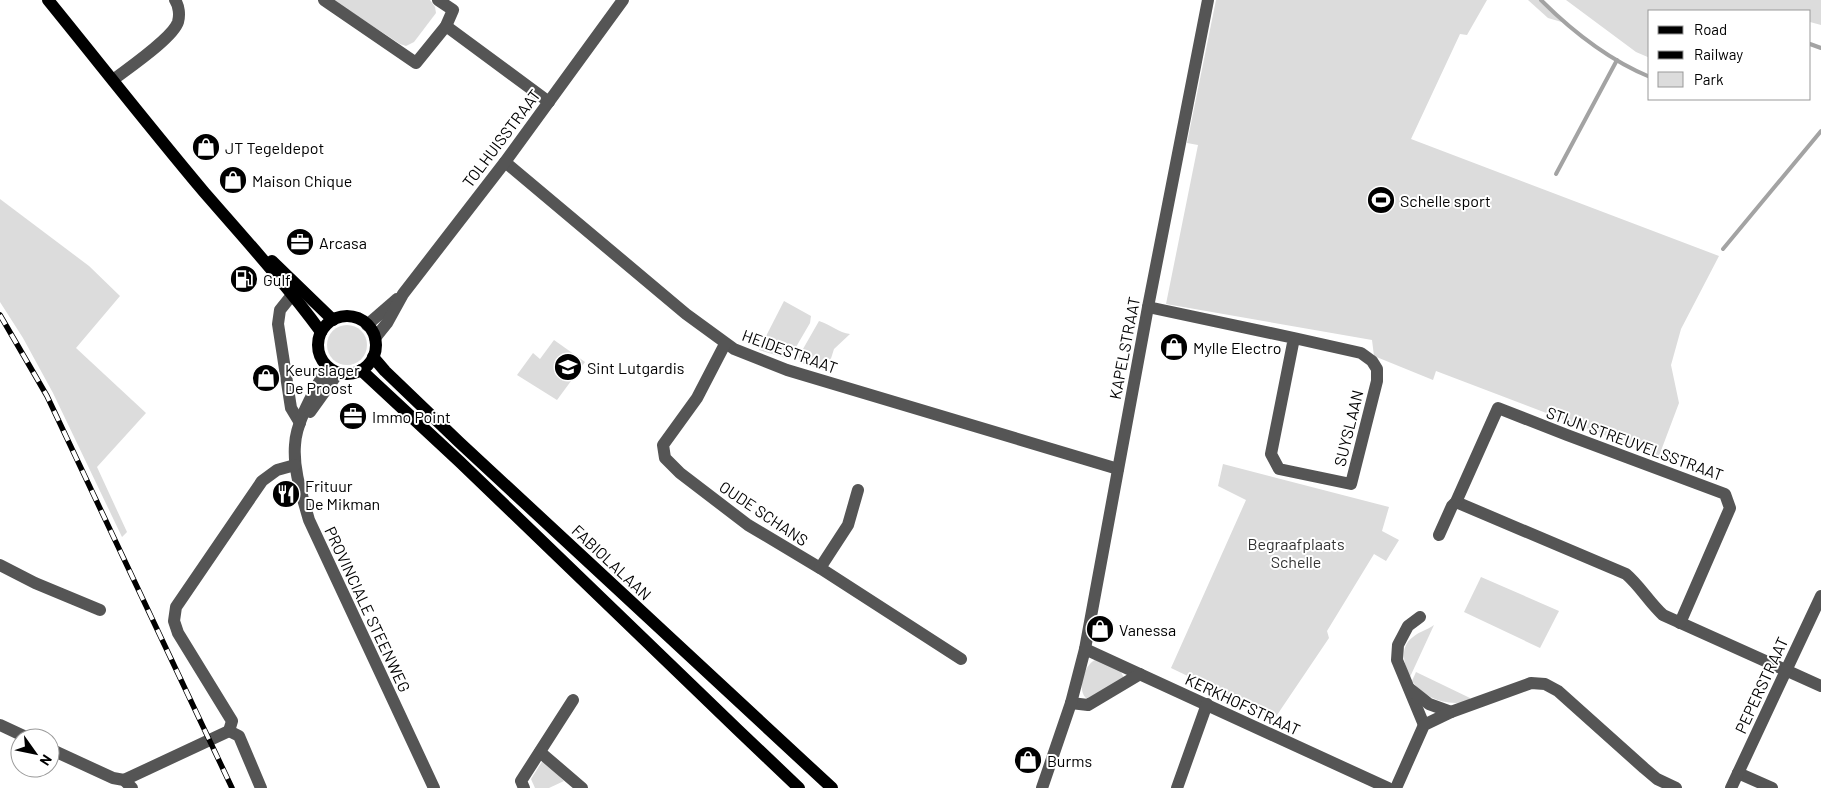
<svg xmlns="http://www.w3.org/2000/svg" width="1821" height="788" font-family="Barlow,sans-serif">
<style>
.green{fill:#dcdcdc}
.lines{fill:none;stroke-linecap:round;stroke-linejoin:round}
.stream{stroke:#a3a3a3;stroke-width:4}
.minor{stroke:#555;stroke-width:12}
.major{stroke:#000;stroke-width:12}
.rail-casing{stroke:#000;stroke-width:5.5}
.rail{stroke:#fff;stroke-width:4;stroke-dasharray:11;stroke-linecap:butt}
.labels{text-anchor:middle;dominant-baseline:central;stroke-width:4;stroke-linejoin:round;paint-order:stroke}
.street-label{font-size:16px;fill:#000;stroke:#fff}
.poi-label{font-size:16px;fill:#000;stroke:#fff;text-anchor:start}
.park-label{font-size:16px;fill:#333;stroke:#fff}
</style>
<rect width="100%" height="100%" fill="#fff"/>
<g class="green">
<path d="M333,0h97l5,7 1,6 -22,29 -8,4 -6,-2z"/>
<path d="M1216,0h271l-20,35 -7,-1 -49,105 308,117 -38,73 -10,36 8,38 -20,53 -223,-85 -3,9 -59,-24 -2,-16 -206,-36 32,-159 -11,-2z"/>
<path d="M1528,0h13l24,23 -17,-5z"/>
<path d="M1566,0h255v25l-11,-3v-11h-160v47l-14,-6z"/>
<path d="M0,199l89,67 31,30 -44,52 70,65 -49,54 30,65 -5,5 -69,-144 -30,-55 -23,-36z"/>
<path d="M784,301l27,15 -1,7 -21,36 -30,-9z"/>
<path d="M819,321c11,3 20,12 31,13l-16,15 -7,22 -28,-9v-6z"/>
<circle cx="347" cy="345" r="20"/>
<path d="M554,340l31,22 -28,38 -40,-25 16,-22 7,6z"/>
<path d="M1223,464l166,43 -7,24 17,9 -13,21 -12,-7 -47,77 2,7 -54,80 -104,-50 75,-168 -28,-14z"/>
<path d="M1481,577l78,34 -19,37 -76,-36z"/>
<path d="M1434,625l-24,52c-6,-13 -11,-30 3,-40 7,-6 14,-7 21,-12z"/>
<path d="M1095,660l25,10 4,8 -37,21c-11,-8 -3,-34 8,-39z"/>
<path d="M1416,672l54,26v3c-22,6 -45,-2 -58,-20z"/>
<path d="M543,760l21,21 -15,7h-14l-4,-9z"/>
</g>
<g class="lines">
<g class="stream">
<path d="M1541,0c31,31 68,60 109,77"/>
<path d="M1810,44l11,4"/>
<path d="M1556,174l61,-114"/>
<path d="M1723,249l98,-118"/>
</g>
<g class="minor">
<path d="M324,0l92,63 30,-37 7,-16 -15,-10"/>
<path d="M446,26l103,76"/>
<path d="M113,80c14,-11 60,-42 65,-58 2,-7 1,-16 -3,-22"/>
<path d="M505,162l181,152 48,35 53,21 331,99"/>
<path d="M292,295l-12,15 -2,14 13,84 9,15"/>
<path d="M1148,307l146,31 -23,116 8,15 72,15 26,-103v-12l-5,-8 -11,-8 -67,-15"/>
<path d="M367,325l30,-26"/>
<path d="M375,338l12,-15 16,-29 102,-132 118,-162"/>
<path d="M725,344l-28,54 -34,47 2,13 15,15 68,52 72,43 141,91"/>
<path d="M327,367c-11,22 -31,53 -32,78 -2,25 7,50 14,75l125,268"/>
<path d="M310,412l28,-39"/>
<path d="M1456,502l170,72c14,12 23,28 37,41l158,71"/>
<path d="M1439,535l13,-29 4,-4 42,-94 69,27 158,59 5,14 -50,115"/>
<path d="M0,565l35,18 65,27"/>
<path d="M820,568l28,-43 10,-35"/>
<path d="M1420,617l-12,9 -10,19 -1,15 27,65"/>
<path d="M1085,649l303,139"/>
<path d="M1410,689l19,15 22,8"/>
<path d="M1071,703l17,2 52,-31"/>
<path d="M0,725l28,13"/>
<path d="M229,731l3,-10 -54,-88 -4,-12 2,-14 86,-126 15,-11 18,-5"/>
<path d="M229,731l10,5 22,52"/>
<path d="M50,749l63,29 11,2 8,8"/>
<path d="M540,752l42,36"/>
<path d="M1738,773l34,15"/>
<path d="M124,780l105,-49"/>
<path d="M524,788l-3,-7 52,-81"/>
<path d="M1042,788l29,-85 14,-54 63,-342 60,-307"/>
<path d="M1177,788l30,-84"/>
<path d="M1396,788l28,-63 27,-13 80,-29 14,1 13,7 86,77 13,11 19,9"/>
<path d="M1731,788l90,-192"/>
</g>
<g class="major">
<path d="M48,0c52,64 103,129 156,192 40,46 81,91 117,140"/>
<path d="M272,261l61,59"/>
<circle cx="347" cy="345" r="29"/>
<path d="M373,357l12,14 74,71 373,346"/>
<path d="M361,370l99,92 278,268 61,58"/>
</g>
<defs>
<path id="rail" d="M0,315l47,81 185,392"/>
</defs>
<use href="#rail" class="rail-casing"/>
<use href="#rail" class="rail"/>
</g>
<defs>
<symbol id="shop-disc" viewBox="-11 -11 22 22"><circle r="9.5" fill="#000" stroke="#fff"/><path d="M-5-2.5h2.3a2.7 3.5 0 0 1 5.4 0H5L5.5 6h-11ZM-1.5-2.5h3a1.5 2.3 0 0 0-3 0Z" fill="#fff"/></symbol>
<symbol id="stadium-disc" viewBox="-11 -11 22 22"><circle r="9.5" fill="#000" stroke="#fff"/><path d="M0-5a6.5 5 0 1 0 0 10a6.5 5 0 1 0 0-10ZM-3.5-1.8h7v3.6h-7Z" fill="#fff"/></symbol>
<symbol id="office-disc" viewBox="-11 -11 22 22"><circle r="9.5" fill="#000" stroke="#fff"/><path d="M-6-3h4V-5.5h4V-3h4V5H-6ZM-1-4.5V-3h2v-1.5ZM-6 0V1H6V0Z" fill="#fff"/></symbol>
<symbol id="fuel-disc" viewBox="-11 -11 22 22"><circle r="9.5" fill="#000" stroke="#fff"/><path d="M-5.5-6h7V0h2V4h1.3V-2.5L3-4.5l.8-.8L6-3V5H2.5V1h-1V6h-7ZM-4.2-4.7v3.2H.2V-4.7Z" fill="#fff"/></symbol>
<symbol id="school-disc" viewBox="-11 -11 22 22"><circle r="9.5" fill="#000" stroke="#fff"/><path d="M0-5L7-2L0 1L-7-2ZM-4 1L0 2.5L4 1V4Q0 6-4 4Z" fill="#fff"/></symbol>
<symbol id="restaurant-disc" viewBox="-11 -11 22 22"><circle r="9.5" fill="#000" stroke="#fff"/><path d="M-5-6h1v4h1v-4h1v4h1v-4h1v5L-1.5 .5V6h-2V.5L-5-1ZM5-6V6H3V1.5H1.5Q1.5-4 5-6Z" fill="#fff"/></symbol>
</defs>
<g fill-rule="evenodd">
<use href="#shop-disc" x="190" y="131" width="32" height="32"/>
<use href="#shop-disc" x="217" y="164" width="32" height="32"/>
<use href="#stadium-disc" x="1365" y="184" width="32" height="32"/>
<use href="#office-disc" x="284" y="226" width="32" height="32"/>
<use href="#fuel-disc" x="228" y="263" width="32" height="32"/>
<use href="#shop-disc" x="1158" y="331" width="32" height="32"/>
<use href="#school-disc" x="552" y="351" width="32" height="32"/>
<use href="#shop-disc" x="250" y="362" width="32" height="32"/>
<use href="#office-disc" x="337" y="400" width="32" height="32"/>
<use href="#restaurant-disc" x="270" y="478" width="32" height="32"/>
<use href="#shop-disc" x="1084" y="613" width="32" height="32"/>
<use href="#shop-disc" x="1012" y="744" width="32" height="32"/>
</g>
<g class="labels">
<g class="street-label">
<text transform="translate(501 138) rotate(-53)">TOLHUISSTRAAT</text>
<text transform="translate(1124 348) rotate(-79)">KAPELSTRAAT</text>
<text transform="translate(790 351) rotate(20)">HEIDESTRAAT</text>
<text transform="translate(1348 428) rotate(-76)">SUYSLAAN</text>
<text transform="translate(1635 443) rotate(20)">STIJN STREUVELSSTRAAT</text>
<text transform="translate(764 513) rotate(34)">OUDE SCHANS</text>
<text transform="translate(612 562) rotate(43)">FABIOLALAAN</text>
<text transform="translate(368 609) rotate(65)">PROVINCIALE STEENWEG</text>
<text transform="translate(1761 685) rotate(-65)">PEPERSTRAAT</text>
<text transform="translate(1243 704) rotate(25)">KERKHOFSTRAAT</text>
</g>
<g class="poi-label">
<text x="225" y="147">JT Tegeldepot</text>
<text x="252" y="180">Maison Chique</text>
<text x="1400" y="200">Schelle sport</text>
<text x="319" y="242">Arcasa</text>
<text x="263" y="279">Gulf</text>
<text x="1193" y="347">Mylle Electro</text>
<text x="587" y="367">Sint Lutgardis</text>
<text x="285" y="369">Keurslager<tspan x="285" dy="18">De Proost</tspan></text>
<text x="372" y="416">Immo Point</text>
<text x="305" y="485">Frituur<tspan x="305" dy="18">De Mikman</tspan></text>
<text x="1119" y="629">Vanessa</text>
<text x="1047" y="760">Burms</text>
</g>
<g class="park-label">
<text x="1296" y="543">Begraafplaats<tspan x="1296" dy="18">Schelle</tspan></text>
</g>
</g>
<rect x="1648" y="10" width="162" height="90" fill="#ffffff" stroke="#999999"/>
<rect x="1658" y="26" width="25" height="8" fill="#000000" stroke="#999999"/>
<text x="1694" y="35" font-size="15" fill="#000000">Road</text>
<rect x="1658" y="51" width="25" height="8" fill="#000000" stroke="#999999"/>
<text x="1694" y="60" font-size="15" fill="#000000">Railway</text>
<rect x="1658" y="72" width="25" height="15" fill="#dcdcdc" stroke="#999999"/>
<text x="1694" y="85" font-size="15" fill="#000000">Park</text>
<g transform="translate(35 753) rotate(123)"><circle r="24" fill="#ffffff" stroke="#999999"/>
<path d="M0-4L9 19L0 12L-9 19Z" fill="#000000"/>
<text y="-8" font-size="14" font-weight="bold" text-anchor="middle" fill="#000000">N</text>
</g>
</svg>
